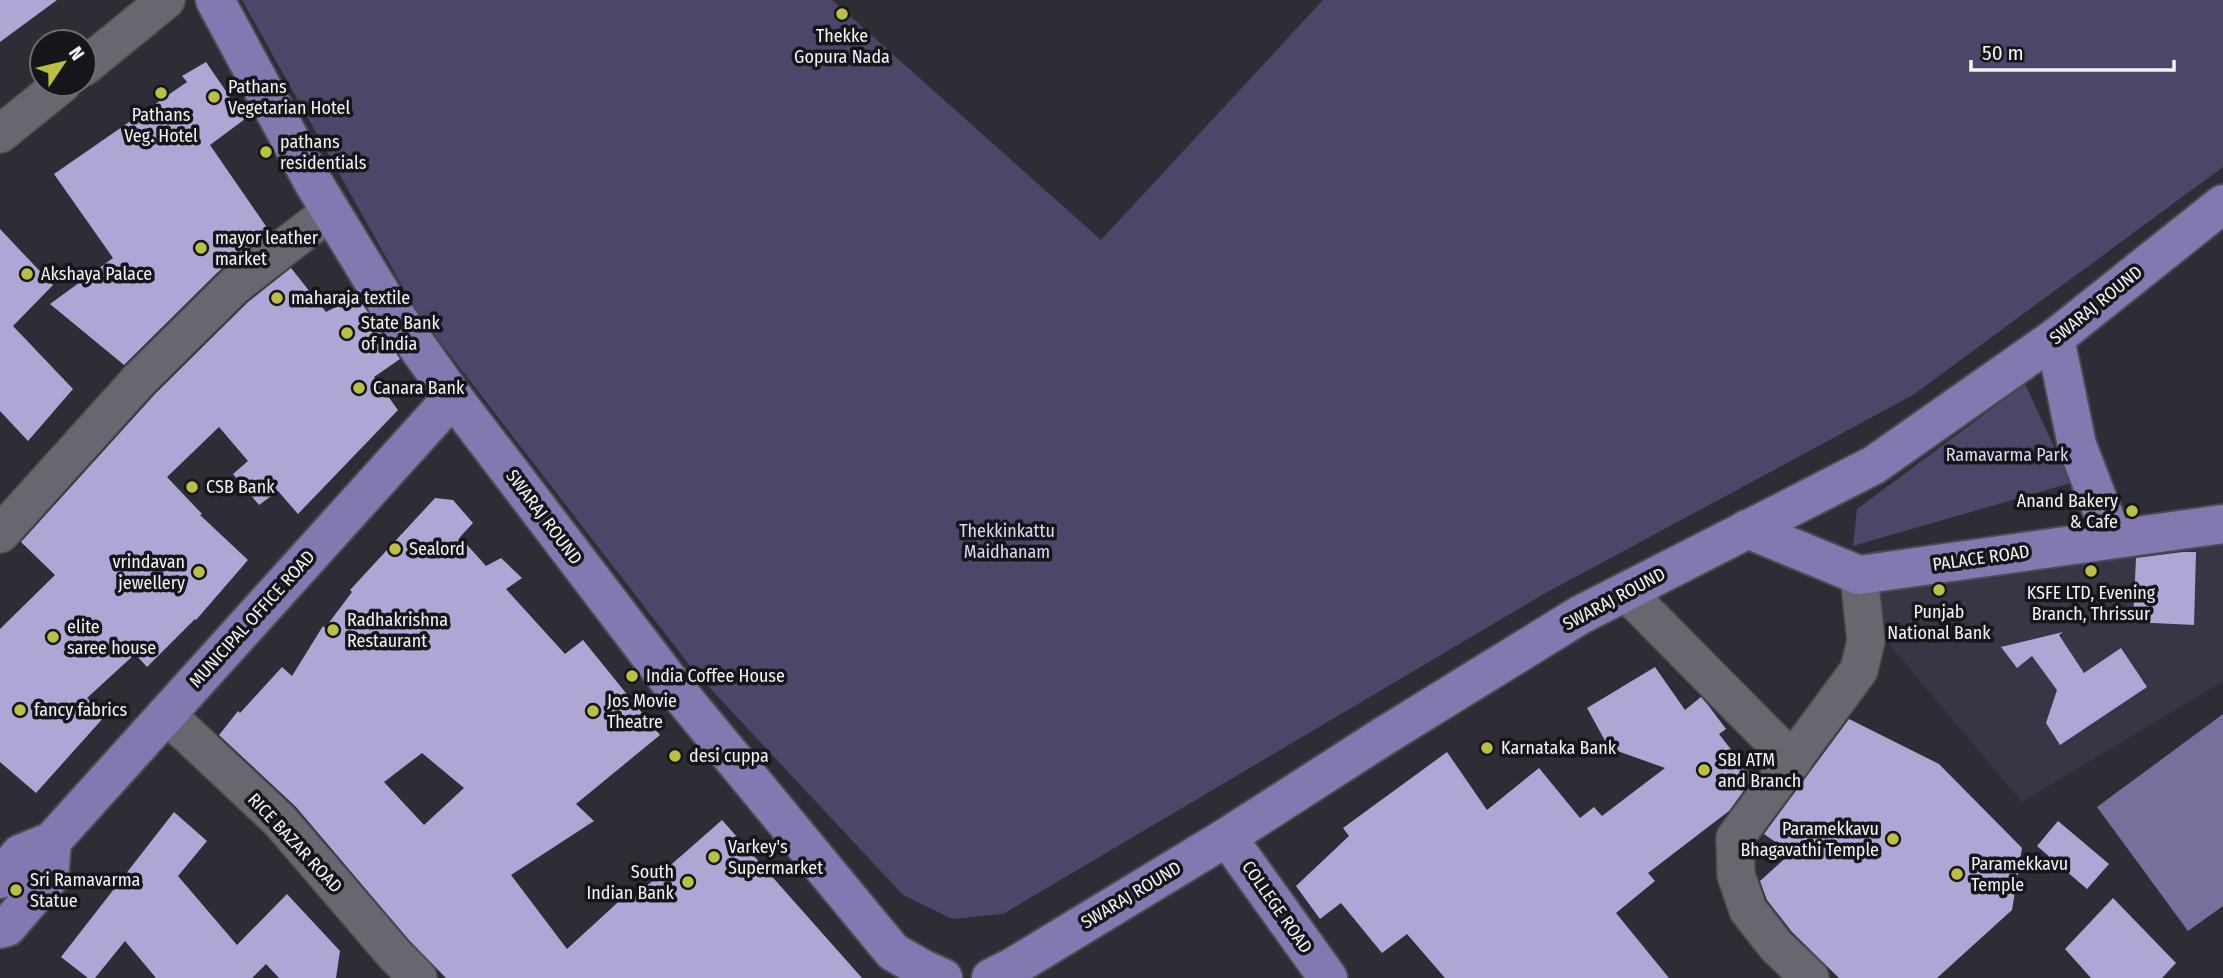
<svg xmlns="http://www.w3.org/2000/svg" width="2223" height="978" font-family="'Fira Sans Condensed',sans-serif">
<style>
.built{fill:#383644}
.green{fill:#4c4668}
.water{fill:#77709c}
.building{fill:#aea7d6;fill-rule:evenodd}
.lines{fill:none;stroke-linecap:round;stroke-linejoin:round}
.minor-casing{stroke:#4c4b51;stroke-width:40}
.major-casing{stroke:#4c4b51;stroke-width:42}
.minor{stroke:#686770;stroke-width:37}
.major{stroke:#8478b1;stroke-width:38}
.poi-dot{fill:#bbc044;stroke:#16161a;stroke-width:2.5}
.labels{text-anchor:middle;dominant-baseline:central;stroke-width:7;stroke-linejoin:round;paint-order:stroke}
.poi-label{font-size:18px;fill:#f2f2f7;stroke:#16161a;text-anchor:start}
.street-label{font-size:18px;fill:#f2f2f7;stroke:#16161a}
.park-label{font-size:18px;fill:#dcd8f5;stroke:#16161a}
</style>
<rect width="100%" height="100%" fill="#2e2d35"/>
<path class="built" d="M2223,541v140l-201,121 -134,-159 -9,-56z"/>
<g class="green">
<path d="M242,0h590l269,240 222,-240h900v167l-310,228 -371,200 -539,319 -51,5 -49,-24 -209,-224 -278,-360z"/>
<path d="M2025,384l46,99 -218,63 4,-37z"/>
</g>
<path class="water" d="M2223,714v192l-35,25 -91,-124z"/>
<g class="building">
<path d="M0,0h57l-57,42z"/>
<path d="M206,62l39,57 -35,26 60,87 -51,39 -95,94 -74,-61 63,-46 -59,-84 133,-92 -5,-6z"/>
<path d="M0,229l53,56 -40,41 60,63 -45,52 -28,-30z"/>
<path d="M291,268l35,44 31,-16 43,63 -26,18 24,33 -100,104 -20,-23 -19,14 -26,-31 15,-13 -29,-34 -52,50 35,37 -2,1 48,45 -52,60 -1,-1 -48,48 -12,-13 -48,44 18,18 -69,77 -36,-31v-133l55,-54 -34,-33 134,-148 93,-92z"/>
<path d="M435,498l18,2 20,23 -13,14 26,29 15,-8 21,20 -16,11 59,65 18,-14 77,95 -84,69 18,17 -83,54 56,74 61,-56 4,6 90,-79 140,158h-416l-37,-38 -113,-133 -77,-72 19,-24 2,2 42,-46 10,9 31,-50 2,2 27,-36 -2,-2zM422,753l42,35 -40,37 -40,-43z"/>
<path d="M2183,552h13l-2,73 -61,-3 3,-64z"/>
<path d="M2063,632l-4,3 25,38 37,-25 26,39 -87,58 -14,-22 11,-33 -25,-34 -15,12 -16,-21z"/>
<path d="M1655,667l30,43 16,-13 7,8 18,24 -7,5 34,44 -24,33 -81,62 7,8 -39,32 53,65h-224l-38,-44 -25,19 -41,-50 -21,16 -24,-33 53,-50 -6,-8 104,-76 40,58 52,-42 41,50 14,-11 8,9 63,-48 -56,-20 -22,-40z"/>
<path d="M1849,719l90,45 83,84 -10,62 -75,68h-98l-47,-46 -25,-32 -7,-19 31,-28 -27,-19z"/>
<path d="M174,812l33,29 -29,35 59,69 50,-51 53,57 -4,27h-57l-13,-14 -14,14h-96l-31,-37 -30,37h-7l-27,-21z"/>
<path d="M2058,821l51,43 -22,25 -50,-43z"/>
<path d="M2113,898l63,65 -14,15h-71l-26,-29z"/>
</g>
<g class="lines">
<defs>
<g id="minor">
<path d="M84,67l82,-67"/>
<path d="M0,134l62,-50"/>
<path d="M0,534l140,-155 94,-93 97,-75"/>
<path d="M1626,592l167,169"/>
<path d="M166,714l114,107 114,133 24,24"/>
<path d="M1810,978l-34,-32 -28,-36 -12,-35 -1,-37 124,-168 7,-29 -7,-66"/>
</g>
<g id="major">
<path d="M215,0l98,182 75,123 65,92 217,285 223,270 30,17 20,9"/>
<path d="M2055,338l22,107 36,94"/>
<path d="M1747,529l112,46 364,-51"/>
<path d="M1227,837l101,141"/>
<path d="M0,879l20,-25 32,-13"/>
<path d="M0,929l7,-2 42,-49 3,-37 401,-444"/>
<path d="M991,978l22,-11 214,-130 157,-101 196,-121 294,-150 181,-127 168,-134"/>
</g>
</defs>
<use href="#minor" class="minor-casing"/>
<use href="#major" class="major-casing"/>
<use href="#minor" class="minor"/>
<use href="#major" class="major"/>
</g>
<g class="poi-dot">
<circle cx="842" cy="14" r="7"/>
<circle cx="161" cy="93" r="7"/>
<circle cx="214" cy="97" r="7"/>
<circle cx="266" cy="152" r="7"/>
<circle cx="201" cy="248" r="7"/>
<circle cx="27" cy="274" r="7"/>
<circle cx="277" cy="298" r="7"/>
<circle cx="347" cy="333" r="7"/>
<circle cx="359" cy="388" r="7"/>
<circle cx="192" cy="487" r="7"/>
<circle cx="2132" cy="511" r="7"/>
<circle cx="395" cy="549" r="7"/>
<circle cx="2091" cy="571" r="7"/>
<circle cx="199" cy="572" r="7"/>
<circle cx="1939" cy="590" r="7"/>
<circle cx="333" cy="630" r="7"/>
<circle cx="53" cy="637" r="7"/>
<circle cx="632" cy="676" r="7"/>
<circle cx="20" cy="710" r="7"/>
<circle cx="593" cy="711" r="7"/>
<circle cx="1487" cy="748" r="7"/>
<circle cx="675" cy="756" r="7"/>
<circle cx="1704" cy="770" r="7"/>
<circle cx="1893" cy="839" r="7"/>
<circle cx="714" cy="857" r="7"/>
<circle cx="1957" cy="874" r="7"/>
<circle cx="688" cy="882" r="7"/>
<circle cx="16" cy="890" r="7"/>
</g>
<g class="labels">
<g class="poi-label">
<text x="842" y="36" text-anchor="middle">Thekke<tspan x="842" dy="21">Gopura Nada</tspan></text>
<text x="228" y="87">Pathans<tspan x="228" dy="21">Vegetarian Hotel</tspan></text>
<text x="161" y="115" text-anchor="middle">Pathans<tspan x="161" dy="21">Veg. Hotel</tspan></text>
<text x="280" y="142">pathans<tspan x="280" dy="21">residentials</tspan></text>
<text x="215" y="238">mayor leather<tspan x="215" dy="21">market</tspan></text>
<text x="41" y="274">Akshaya Palace</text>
<text x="291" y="298">maharaja textile</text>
<text x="361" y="323">State Bank<tspan x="361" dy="21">of India</tspan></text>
<text x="373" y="388">Canara Bank</text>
<text x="206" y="487">CSB Bank</text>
<text x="2118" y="501" text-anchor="end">Anand Bakery<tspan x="2118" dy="21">&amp; Cafe</tspan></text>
<text x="409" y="549">Sealord</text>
<text x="185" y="562" text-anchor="end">vrindavan<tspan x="185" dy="21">jewellery</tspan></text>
<text x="2091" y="593" text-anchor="middle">KSFE LTD, Evening<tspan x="2091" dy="21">Branch, Thrissur</tspan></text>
<text x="1939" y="612" text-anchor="middle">Punjab<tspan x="1939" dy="21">National Bank</tspan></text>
<text x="347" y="620">Radhakrishna<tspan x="347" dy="21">Restaurant</tspan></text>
<text x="67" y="627">elite<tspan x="67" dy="21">saree house</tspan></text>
<text x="646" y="676">India Coffee House</text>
<text x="607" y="701">Jos Movie<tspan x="607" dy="21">Theatre</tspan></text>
<text x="34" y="710">fancy fabrics</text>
<text x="1501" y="748">Karnataka Bank</text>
<text x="689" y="756">desi cuppa</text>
<text x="1718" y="760">SBI ATM<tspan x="1718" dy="21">and Branch</tspan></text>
<text x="1879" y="829" text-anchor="end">Paramekkavu<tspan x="1879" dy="21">Bhagavathi Temple</tspan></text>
<text x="728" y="847">Varkey's<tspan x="728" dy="21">Supermarket</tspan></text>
<text x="1971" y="864">Paramekkavu<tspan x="1971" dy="21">Temple</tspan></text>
<text x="674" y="872" text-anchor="end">South<tspan x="674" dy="21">Indian Bank</tspan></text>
<text x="30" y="880">Sri Ramavarma<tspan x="30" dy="21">Statue</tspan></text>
</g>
<g class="street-label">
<text transform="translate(2096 305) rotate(-39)">SWARAJ ROUND</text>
<text transform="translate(544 517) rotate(53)">SWARAJ ROUND</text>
<text transform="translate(1981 558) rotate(-8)">PALACE ROAD</text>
<text transform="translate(1614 599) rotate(-28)">SWARAJ ROUND</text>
<text transform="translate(252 619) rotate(-48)">MUNICIPAL OFFICE ROAD</text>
<text transform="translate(295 843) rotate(47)">RICE BAZAR ROAD</text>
<text transform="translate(1131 895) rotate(-31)">SWARAJ ROUND</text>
<text transform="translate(1277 907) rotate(55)">COLLEGE ROAD</text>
</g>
<g class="park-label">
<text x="2007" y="455">Ramavarma Park</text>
<text x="1007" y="531">Thekkinkattu<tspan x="1007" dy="21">Maidhanam</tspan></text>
</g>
</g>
<g transform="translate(63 63) rotate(55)"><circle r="33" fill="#16161a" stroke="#6e6e72" stroke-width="2"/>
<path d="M0-5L12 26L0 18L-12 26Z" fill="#bbc044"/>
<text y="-10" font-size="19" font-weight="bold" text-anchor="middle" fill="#f2f2f7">N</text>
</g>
<path d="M1971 60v10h203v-10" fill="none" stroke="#f2f2f7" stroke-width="3.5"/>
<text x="1982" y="60" font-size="21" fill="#f2f2f7" stroke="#16161a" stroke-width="5" paint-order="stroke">50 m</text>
</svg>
